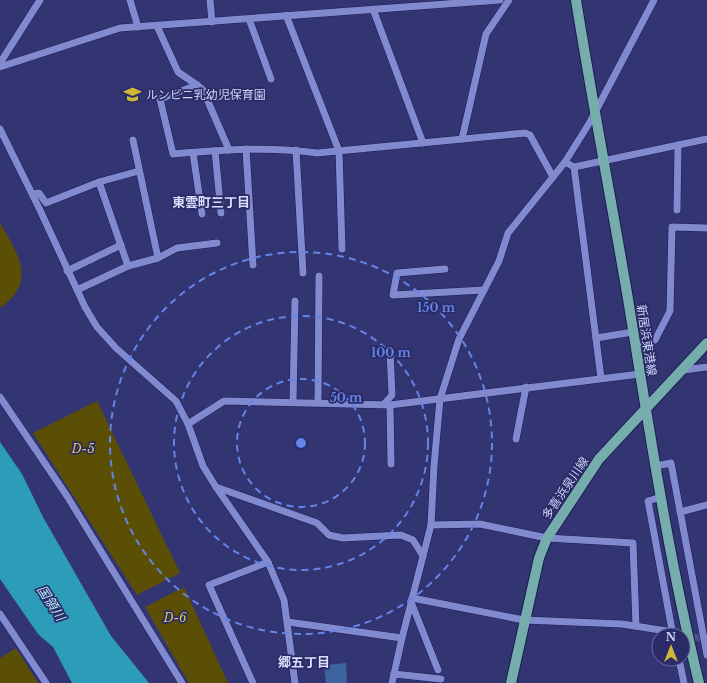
<svg xmlns="http://www.w3.org/2000/svg" width="707" height="683" font-family="'Libre Baskerville','Noto Sans JP',serif">
<style>
.green{fill:#5b4f05}
.water{fill:#2c9cb8}
.building{fill:#3d649f}
.lines{fill:none;stroke-linecap:round;stroke-linejoin:round}
.minor-tunnel{stroke:#4a4d87;stroke-width:7;stroke-dasharray:7 3.5;stroke-linecap:butt}
.minor-casing{stroke:#1c1a55;stroke-width:8}
.major-casing{stroke:#1c1a55;stroke-width:12}
.minor{stroke:#828acf;stroke-width:7}
.major{stroke:#75acac;stroke-width:10}
.ring{fill:none;stroke:#6484e6;stroke-width:2;stroke-dasharray:7 5}
.labels{text-anchor:middle;dominant-baseline:central;stroke-width:3.5;stroke-linejoin:round;paint-order:stroke}
.poi-label{font-size:12px;fill:#cfd4fa;stroke:#2a2b67;text-anchor:start}
.street-label{font-size:12px;fill:#cfd4fa;stroke:#2a2b67}
.park-label{font-size:12px;font-style:italic;fill:#e1cb5b;stroke:#2a2b67}
.neighbourhood-label{font-size:13px;font-weight:bold;fill:#d9defc;stroke:#2a2b67}
.water-label{font-size:13px;font-style:italic;fill:#bcedfc;stroke:#2a2b67}
.centre{fill:#6484e6;stroke:#2a2b67;stroke-width:2}
.ring-label{font-size:12px;text-anchor:middle;font-weight:bold;fill:#6484e6;stroke:#2a2b67;stroke-width:3.5;stroke-linejoin:round;paint-order:stroke}
</style>
<rect width="100%" height="100%" fill="#333573"/>
<g class="green">
<path d="M0,223c18,31 38,58 0,85z"/>
<path d="M97,401l83,172 -43,22 -104,-162z"/>
<path d="M184,587l44,96h-39l-44,-76z"/>
<path d="M16,648l22,35h-38v-25z"/>
</g>
<path class="water" d="M0,442l22,32 21,43 68,119 38,47h-77l-19,-36 -15,-13 -38,-55z"/>
<path class="building" d="M346,663l1,20h-21l-2,-18z"/>
<g class="lines">
<path class="minor-tunnel" d="M673,632l30,7"/>
<defs>
<g id="minor">
<path d="M130,0l8,27"/>
<path d="M210,0l2,22"/>
<path d="M373,9l50,134"/>
<path d="M286,15l53,136 3,98"/>
<path d="M249,19l22,60"/>
<path d="M157,26l21,46 19,13 -37,14 13,55c49,-4 96,-8 144,-1l208,-20 5,2 23,42"/>
<path d="M0,63l40,-63"/>
<path d="M0,67l120,-39 380,-28"/>
<path d="M197,85l6,5 26,60"/>
<path d="M0,129l39,79 46,99 12,20 19,21 60,53 12,23 15,42 13,21 52,75 16,38 11,83"/>
<path d="M462,139l24,-105 23,-34"/>
<path d="M133,140l25,118 19,-10 40,-5"/>
<path d="M246,149l7,116"/>
<path d="M296,150l7,123"/>
<path d="M215,151l6,62"/>
<path d="M193,153l9,61"/>
<path d="M565,162l9,5 27,211"/>
<path d="M574,167l133,-28"/>
<path d="M99,182l29,84"/>
<path d="M33,194l6,-1 7,10 53,-21 40,-11"/>
<path d="M677,210l1,-65"/>
<path d="M445,269l-48,4 -4,22 91,-5"/>
<path d="M67,271l54,-26"/>
<path d="M77,290l51,-24 30,-8"/>
<path d="M596,338l37,-6"/>
<path d="M635,345l20,-5 15,-29 2,-84 35,1"/>
<path d="M684,370l23,-3"/>
<path d="M0,397l67,99 115,187"/>
<path d="M293,402l2,-101"/>
<path d="M318,402l1,-126"/>
<path d="M384,404l8,-9 -2,-43"/>
<path d="M390,405l1,59"/>
<path d="M188,424l36,-23 166,4 250,-31"/>
<path d="M516,439l10,-52"/>
<path d="M656,466l15,-3 36,192"/>
<path d="M216,487l101,36 12,12 14,3 58,-3 12,5 10,16"/>
<path d="M661,497l-13,4 25,134"/>
<path d="M680,512l27,-7"/>
<path d="M412,598l112,22 98,4 51,8"/>
<path d="M411,602l27,68"/>
<path d="M0,614l46,69"/>
<path d="M288,622l114,16"/>
<path d="M636,626l-3,-83 -86,-5 -67,-14 -49,1 3,-59 6,-67 19,-60 40,-78 9,-28 57,-71 25,-40 64,-122"/>
<path d="M679,659l5,24"/>
<path d="M394,674l47,5"/>
<path d="M253,683l-44,-98 59,-23"/>
<path d="M392,683l10,-45 29,-113"/>
</g>
<g id="major">
<path d="M576,0c16,100 35,199 52,299 21,128 40,257 71,384"/>
<path d="M511,683l28,-125 8,-20 52,-79 108,-116"/>
</g>
</defs>
<use href="#minor" class="minor-casing"/>
<use href="#major" class="major-casing"/>
<use href="#minor" class="minor"/>
<use href="#major" class="major"/>
</g>
<g class="ring">
<circle cx="301" cy="443" r="64"/>
<circle cx="301" cy="443" r="127"/>
<circle cx="301" cy="443" r="191"/>
</g>
<defs>
<symbol id="school-bare" viewBox="-9 -9 18 18"><path d="M0-5L7-2L0 1L-7-2ZM-4 1L0 2.5L4 1V4Q0 6-4 4Z" fill="#cfb837" stroke="#2a2b67" stroke-width="2.5" paint-order="stroke"/></symbol>
</defs>
<g fill-rule="evenodd">
<use href="#school-bare" x="120" y="82" width="25" height="25"/>
</g>
<g class="labels">
<g class="poi-label">
<text x="146" y="94">ルンビニ乳幼児保育園</text>
</g>
<g class="street-label">
<text transform="translate(647 340) rotate(81)">新居浜東港線</text>
<text transform="translate(565 488) rotate(-56)">多喜浜泉川線</text>
</g>
<g class="park-label">
<text x="83" y="448">D-5</text>
<text x="175" y="617">D-6</text>
</g>
<g class="neighbourhood-label">
<text x="211" y="202">東雲町三丁目</text>
<text x="304" y="662">郷五丁目</text>
</g>
<g class="water-label">
<text transform="translate(51 603) rotate(57)">国領川</text>
</g>
</g>
<circle cx="301" cy="443" r="6" class="centre"/>
<g class="ring-label">
<text x="436" y="312">150 m</text>
<text x="391" y="357">100 m</text>
<text x="346" y="402">50 m</text>
</g>
<g transform="translate(671 647)"><circle r="19" fill="#2a2b67" stroke="#6c6fa2"/>
<path d="M0-3L7 15L0 10L-7 15Z" fill="#cfb837"/>
<text y="-6" font-size="11" font-weight="bold" text-anchor="middle" fill="#cfd4fa">N</text>
</g>
</svg>
